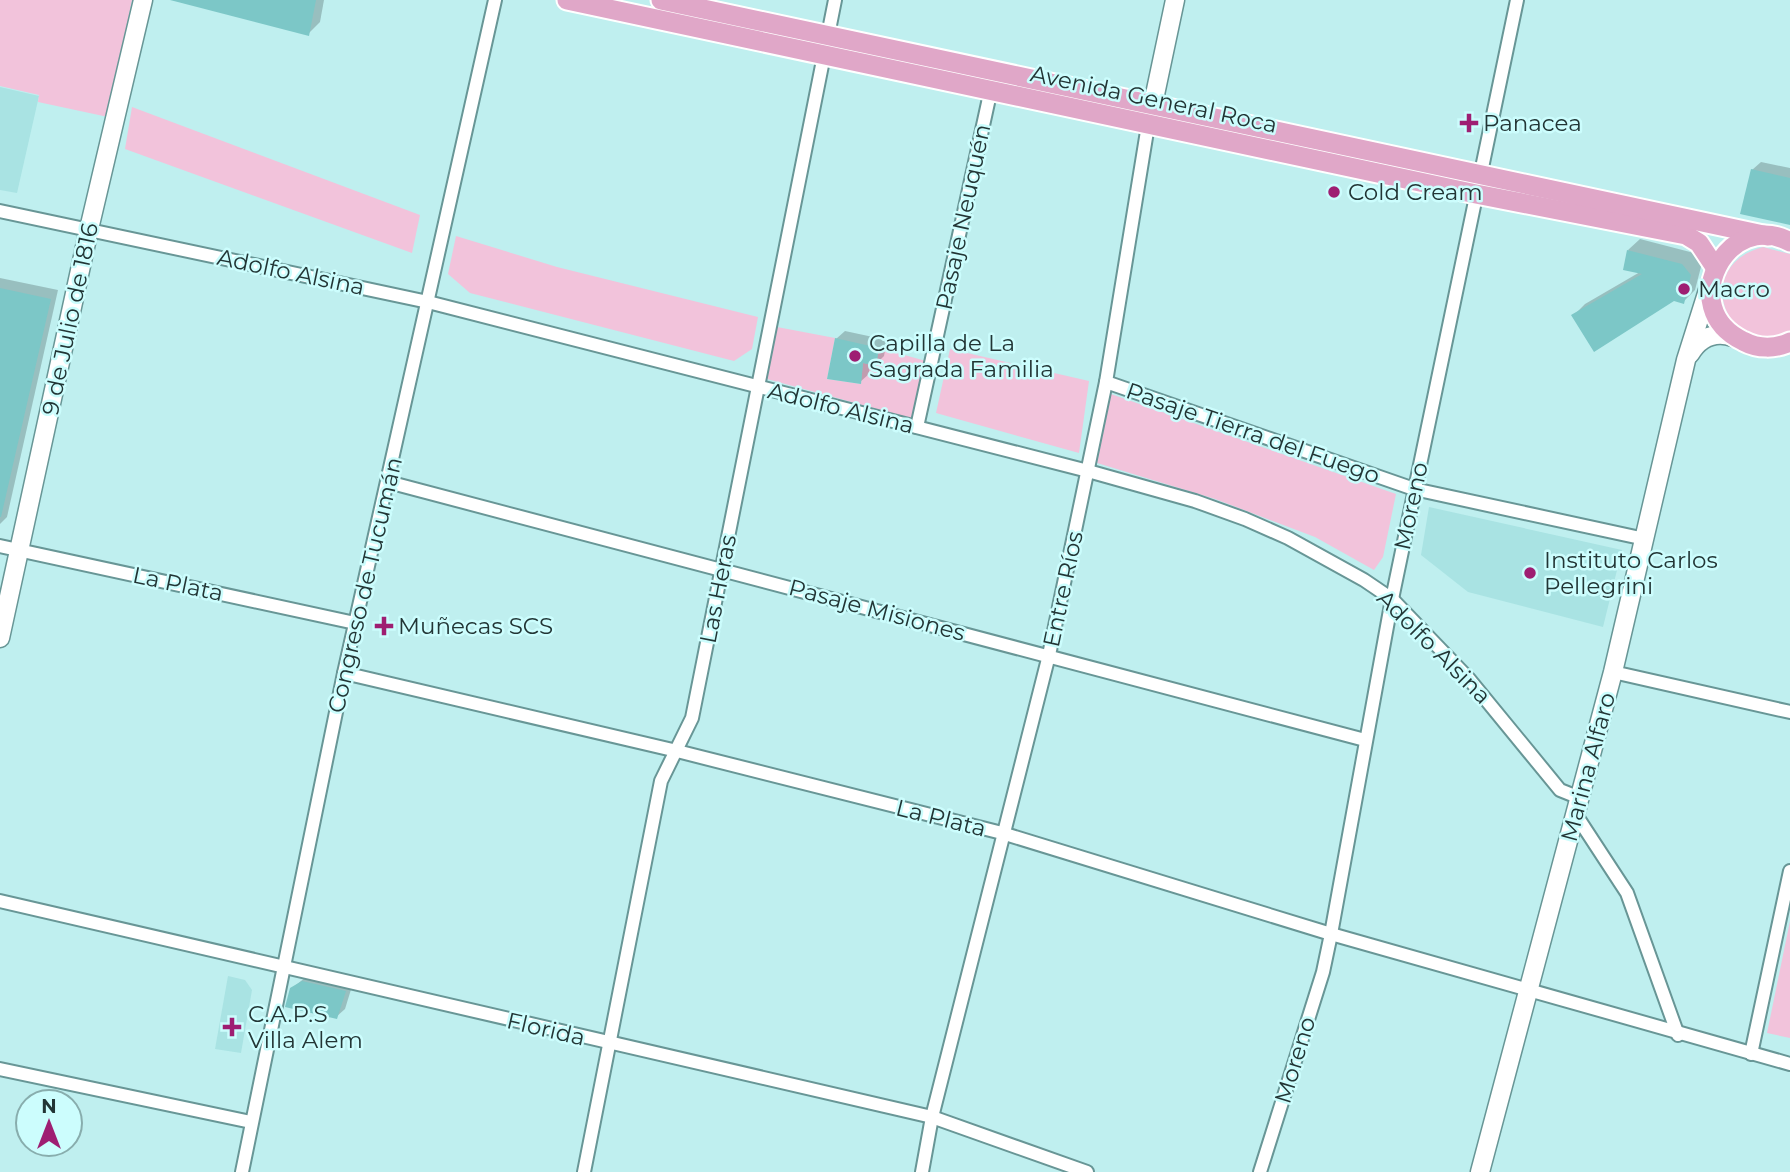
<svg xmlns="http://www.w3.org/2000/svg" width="1790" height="1172" font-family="Montserrat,sans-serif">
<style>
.built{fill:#a9e3e3}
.green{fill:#f2c3db}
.shadow{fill:#0003}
.building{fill:#7cc7c7}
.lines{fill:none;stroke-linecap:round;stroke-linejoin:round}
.street-casing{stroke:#689696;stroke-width:16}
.secondary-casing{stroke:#689696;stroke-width:21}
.primary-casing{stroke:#fff;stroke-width:23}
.street{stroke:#fff;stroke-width:12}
.secondary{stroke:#fff;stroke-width:18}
.primary{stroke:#e0a7c8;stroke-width:19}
.poi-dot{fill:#9e1e72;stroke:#ccfdfd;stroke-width:2.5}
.labels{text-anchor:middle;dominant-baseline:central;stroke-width:5;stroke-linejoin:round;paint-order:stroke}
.street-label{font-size:23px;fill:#223535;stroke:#ccfdfd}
.poi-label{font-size:23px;fill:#223535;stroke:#ccfdfd;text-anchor:start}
</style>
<rect width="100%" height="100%" fill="#bfefef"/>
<g class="built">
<path d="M0,87l39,9 -22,97 -17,-3z"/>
<path d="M1429,507l193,43 -19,77 -135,-35 -47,-37z"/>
<path d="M228,976l17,4 7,10 -11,63 -26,-4z"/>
</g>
<g class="green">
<path d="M0,0h132l-24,117 -70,-15 1,-7 -39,-9z"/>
<path d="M132,107l288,108 -8,38 -287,-104z"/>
<path d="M456,236l101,31 201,50 -6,32 -18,12 -264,-68 -22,-19z"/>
<path d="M1763,247l27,7v77c-63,31 -101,-65 -27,-84z"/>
<path d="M777,327l58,11 -8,41 34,5 2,-21 13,3 3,-18 47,13 -12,58 -147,-40z"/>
<path d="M950,349l139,32 -10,72 -143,-40z"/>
<path d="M1111,394l285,100 -13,63 -9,13 -59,-33 -100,-38 -118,-36z"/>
<path d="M1790,921v117l-23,-5z"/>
</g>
<g class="shadow">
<path d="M173,0h151l-4,22 -12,12z"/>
<path d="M1761,162l29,6v55l-38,-53z"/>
<path d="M1640,239l54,14 8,10 -7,27 -12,12 -9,-3 -100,16 11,-11 55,-32 -12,-22z"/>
<path d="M0,278l58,12 -51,227 -7,7z"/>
<path d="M845,331l42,9 -3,16 -8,8 -6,-1 -1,11 -9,8 -24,-43z"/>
<path d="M311,973l42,10 -8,26 -9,8 -45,-28z"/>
</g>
<g class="building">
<path d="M170,0h146l-7,36z"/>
<path d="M1751,169l39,9v47l-50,-11z"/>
<path d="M1627,250l55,14 9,11 -7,29 -10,-3 -80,51 -23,-37 71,-41 -19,-4z"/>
<path d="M0,288l51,11 -50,218h-1z"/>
<path d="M835,338l44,10 -3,18 -13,-3 -2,21 -34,-5z"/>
<path d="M302,981l44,10 -9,28 -52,-12 5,-19z"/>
</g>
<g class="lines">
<defs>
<g id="street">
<path d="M0,211l428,91 660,169 107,30 50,18 43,19 76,42 28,19 77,80 91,111 20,8"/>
<path d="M1106,382l308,107 231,50"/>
<path d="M917,427l74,-338"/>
<path d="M388,482l977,258"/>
<path d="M0,546l355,77"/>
<path d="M1613,672l177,40"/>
<path d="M344,673l333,78 325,82 329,101 459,130"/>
<path d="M1576,815l51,78 51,142"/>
<path d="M0,901l932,216 155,55"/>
<path d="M1751,1054l39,-183"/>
<path d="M0,1069l251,53"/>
<path d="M242,1172l102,-499 151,-673"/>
<path d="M584,1172l77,-391 31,-63 143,-718"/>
<path d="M922,1172l10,-55 117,-462 57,-273 43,-263"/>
<path d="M1260,1172l63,-200 8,-38 61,-335 125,-599"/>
</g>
<g id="secondary">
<path d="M1153,104l22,-104"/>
<path d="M1690,354c10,-17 25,-23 43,-17"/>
<path d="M0,638l89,-409 54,-229"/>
<path d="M1480,1172l133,-500 73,-312 24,-76"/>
</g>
<g id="primary">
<path d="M567,0l909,194 210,41 13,8 16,24"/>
<path d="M661,0l1107,236"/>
<path d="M1790,242c-62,-34 -116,66 -47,99 15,8 32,8 47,1"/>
</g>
</defs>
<use href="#street" class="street-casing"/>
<use href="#secondary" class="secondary-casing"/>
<use href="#primary" class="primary-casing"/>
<use href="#street" class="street"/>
<use href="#secondary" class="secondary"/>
<use href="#primary" class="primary"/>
</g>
<g class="poi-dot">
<path d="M1465.5 112.5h7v7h7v7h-7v7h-7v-7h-7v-7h7z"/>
<circle cx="1334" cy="192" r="7"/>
<circle cx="1684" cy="289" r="7"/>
<circle cx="855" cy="356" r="7"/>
<circle cx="1530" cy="573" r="7"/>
<path d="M380.5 615.5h7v7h7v7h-7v7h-7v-7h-7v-7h7z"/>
<path d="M228.5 1016.5h7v7h7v7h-7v7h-7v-7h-7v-7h7z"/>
</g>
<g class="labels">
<g class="street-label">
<text transform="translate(1154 99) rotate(12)">Avenida General Roca</text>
<text transform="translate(963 217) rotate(-78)">Pasaje Neuquén</text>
<text transform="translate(291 272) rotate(12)">Adolfo Alsina</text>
<text transform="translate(70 319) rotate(-78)">9 de Julio de 1816</text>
<text transform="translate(841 408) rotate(14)">Adolfo Alsina</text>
<text transform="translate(1253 433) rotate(19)">Pasaje Tierra del Fuego</text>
<text transform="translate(1411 506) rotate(-78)">Moreno</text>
<text transform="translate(178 584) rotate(12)">La Plata</text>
<text transform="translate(365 585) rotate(-77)">Congreso de Tucumán</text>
<text transform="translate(718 589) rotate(-79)">Las Heras</text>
<text transform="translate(1063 589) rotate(-78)">Entre Ríos</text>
<text transform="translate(877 610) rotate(15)">Pasaje Misiones</text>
<text transform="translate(1434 647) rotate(45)">Adolfo Alsina</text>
<text transform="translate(1588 767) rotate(-75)">Marina Alfaro</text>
<text transform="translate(941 818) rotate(14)">La Plata</text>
<text transform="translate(546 1029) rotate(13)">Florida</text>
<text transform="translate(1295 1060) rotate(-73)">Moreno</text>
</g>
<g class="poi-label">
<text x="1483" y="123">Panacea</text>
<text x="1348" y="192">Cold Cream</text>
<text x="1698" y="289">Macro</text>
<text x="869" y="343">Capilla de La<tspan x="869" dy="26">Sagrada Familia</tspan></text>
<text x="1544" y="560">Instituto Carlos<tspan x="1544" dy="26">Pellegrini</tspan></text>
<text x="398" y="626">Muñecas SCS</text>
<text x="248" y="1014">C.A.P.S<tspan x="248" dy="26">Villa Alem</tspan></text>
</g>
</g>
<g transform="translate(49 1123)"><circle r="33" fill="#ccfdfd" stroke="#88adad" stroke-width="2"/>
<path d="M0-5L12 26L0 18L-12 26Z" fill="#9e1e72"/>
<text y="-10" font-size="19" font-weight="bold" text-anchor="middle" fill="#223535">N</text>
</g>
</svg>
